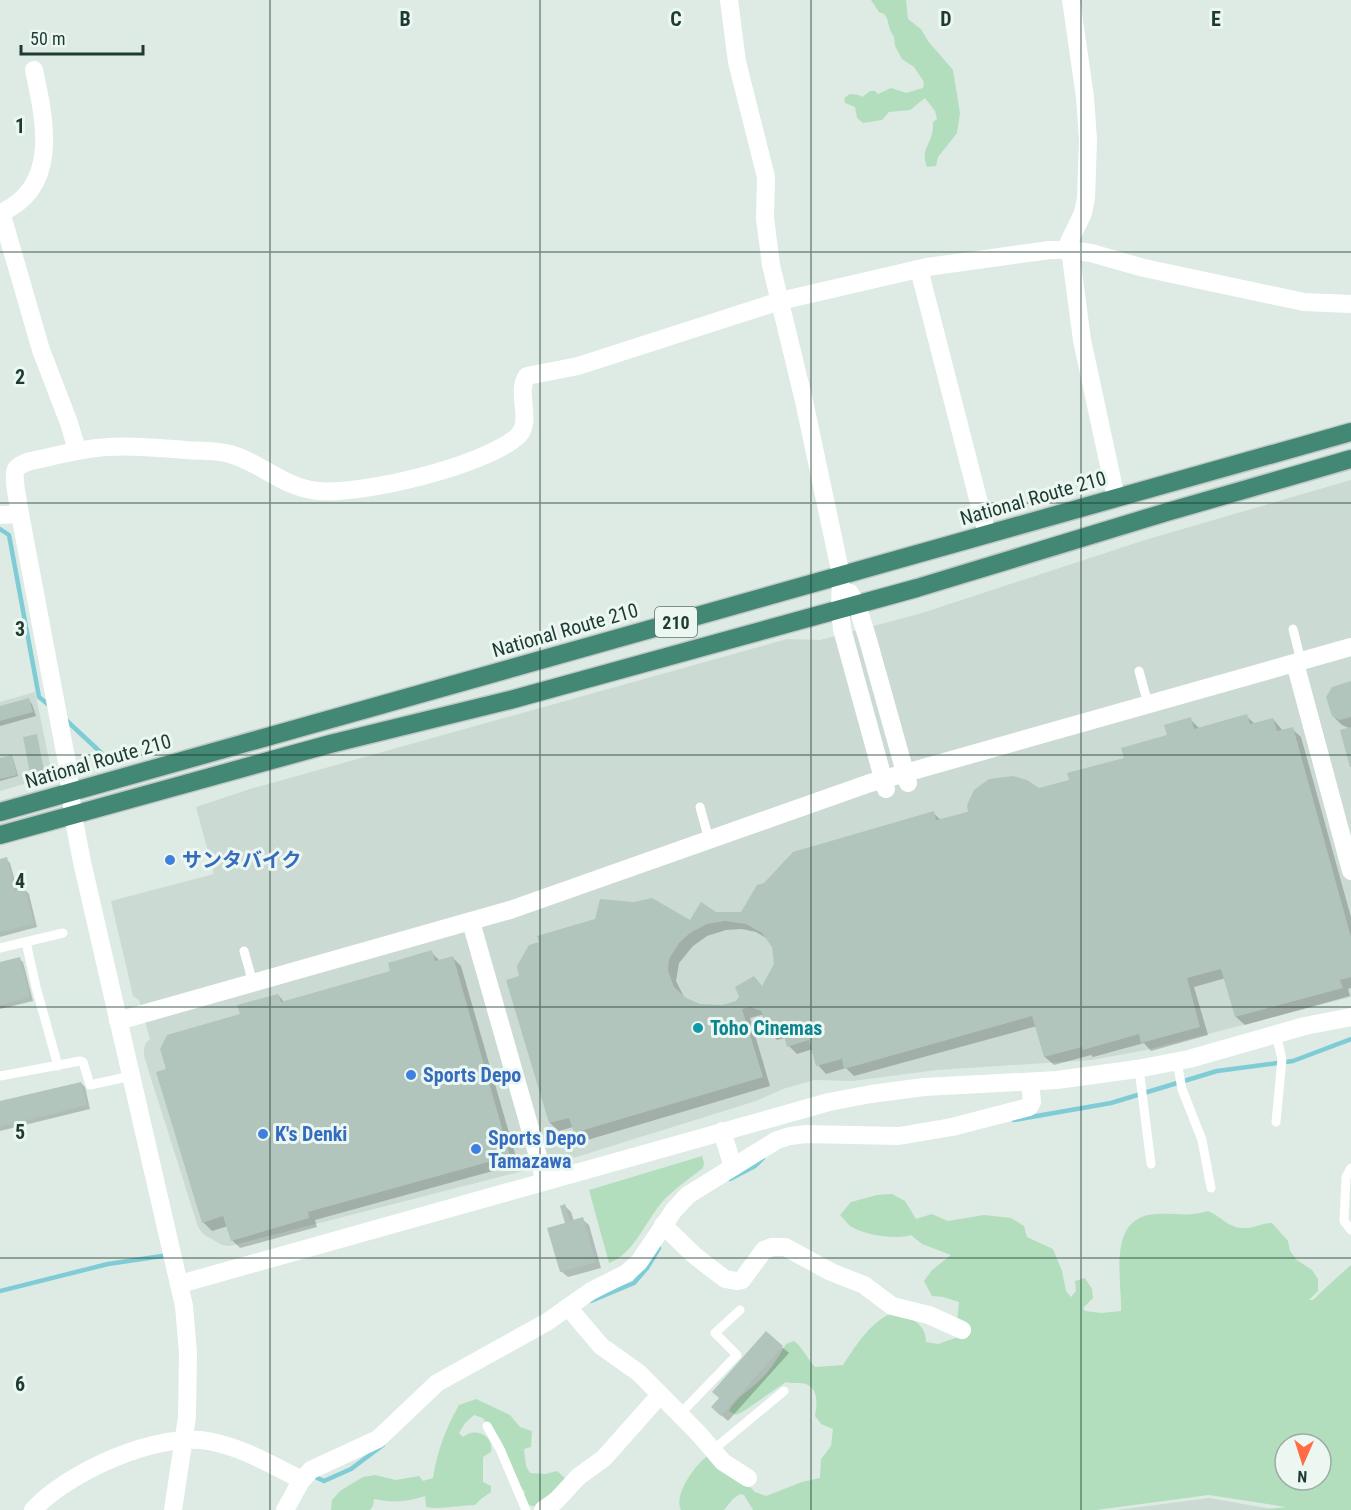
<svg xmlns="http://www.w3.org/2000/svg" width="1351" height="1510" font-family="'Roboto Condensed','Noto Sans JP',sans-serif">
<style>
.built{fill:#cbdad3}
.green{fill:#b3debd;fill-rule:evenodd}
.shadow{fill:#0003;fill-rule:evenodd}
.lines{fill:none;stroke-linecap:round;stroke-linejoin:round}
.stream{stroke:#7fccd6;stroke-width:4.5}
.building{fill:#b2c5bd;fill-rule:evenodd}
.trunk-casing{stroke:#c0c8c6;stroke-width:21}
.service{stroke:#fff;stroke-width:9}
.minor{stroke:#fff;stroke-width:18}
.tertiary{stroke:#fff;stroke-width:18}
.trunk{stroke:#428874;stroke-width:18}
.grid{fill:none;stroke:#1d3b32;stroke-width:1.5;stroke-opacity:0.55}
.shop-dot{fill:#3f7fe0;stroke:#edf7f2;stroke-width:2}
.culture-dot{fill:#0f9aa8;stroke:#edf7f2;stroke-width:2}
.labels{text-anchor:middle;dominant-baseline:central;stroke-width:6;stroke-linejoin:round;paint-order:stroke}
.shield{fill:#edf7f2;stroke:#5b736c;stroke-width:1.5}
.shield-label{font-size:18px;font-weight:bold;fill:#1d3b32}
.street-label{font-size:20px;fill:#1d3b32;stroke:#edf7f2}
.shop-label{font-size:20px;font-weight:bold;fill:#366cbe;stroke:#edf7f2;text-anchor:start}
.culture-label{font-size:20px;font-weight:bold;fill:#0d838f;stroke:#edf7f2;text-anchor:start}
.grid-label{font-size:20px;text-anchor:middle;font-weight:bold;fill:#1d3b32;stroke:#edf7f2;stroke-width:6;stroke-linejoin:round;paint-order:stroke}
</style>
<rect width="100%" height="100%" fill="#ddebe4"/>
<g class="built">
<path d="M1351,480v517l-205,53 -54,10 -155,10 -85,11 -38,-1 -31,9 -27,12 -186,58 -340,87 -8,-1 -19,-11 -5,-7 -54,-171v-8l2,-5 4,-4 -11,-39 -6,-4 -22,-95 103,-27 -18,-67 54,-18 537,-150 33,1 99,-26 226,-74z"/>
<path d="M35,692l16,77 -3,8 -48,14v-89z"/>
<path d="M1209,1498l69,12h-161z"/>
</g>
<g class="green">
<path d="M871,0h35l2,19 13,10 7,12 25,29 7,43 -3,20 -19,24 -2,9 -9,1c-5,-15 -1,-16 4,-30 2,-4 2,-11 2,-15l4,-3 -2,-8 -10,-13 -15,12 -21,2 -7,8 -19,3 -6,-5 -2,-11 -10,-4 -1,-5 6,-4 9,1 3,2 8,-6h5l3,3 13,-6 15,5 17,-5 1,-6 -10,-15 -12,-8 -7,-13 -1,-9 -4,-7 -3,-12 -3,-4 -5,-2z"/>
<path d="M702,1156l2,7 -1,5c-13,10 -29,21 -40,33 -17,19 -29,53 -54,62l-20,-73z"/>
<path d="M892,1194l13,7 11,18 16,-5 16,7 36,-6 27,3 13,8 3,11 26,12 9,22 4,20 5,6 5,-6 -1,-10 10,-3 7,11 1,9 -10,10 2,3 16,2 20,-2c1,-33 -15,-96 37,-97 21,-1 29,3 50,-3 13,5 20,17 35,17 10,1 19,-5 29,-5l16,18 2,10 7,9 15,10 6,9v12l-9,9h4c13,-12 25,-24 38,-35v245h-93l28,-3 -77,-12 -113,15h-343l-9,-15 -4,-1 -7,5 -9,11h-43c-8,-15 15,-47 28,-55l28,19 18,18 11,4 36,-14 18,-4 1,-19 10,-13 2,-17 -12,-5 -6,-8c2,-11 4,-27 -9,-32 -6,-2 -13,0 -20,-2l-42,29 -8,4 -7,-4c7,-14 21,-21 31,-31 11,-10 19,-24 26,-36l8,-3c9,7 13,17 21,26l28,-2c14,-21 27,-43 51,-53 16,5 32,11 32,30l12,2 29,-10 -10,-13 2,-19 -16,-5 -11,-1 -8,-15 8,-11 19,-15 -29,-11 -11,-9c-14,5 -48,0 -61,-9 -3,-3 -7,-8 -10,-11l11,-13 26,-7zM1285,1444h36v36h-36z"/>
<path d="M476,1399l34,16 10,12 12,4 -1,16 -7,2 2,17 4,7 15,1 12,-3 9,8 -30,28 -11,-3 -2,-8 2,-4 -4,-4 -38,-70 -9,-3 -9,8 -6,10 4,4c12,-10 31,-2 28,15l-8,5v25l8,4v6l-10,7 -6,6c-13,0 -38,5 -49,2l-1,-11c-17,6 -33,7 -51,3l-1,7 -3,4h-39l1,-10 8,-9 23,-14 12,-2 21,5 23,-4 4,5 10,-3c4,-26 13,-51 26,-73z"/>
</g>
<g class="shadow">
<path d="M1351,683v81v-35l-9,-4 -9,-9z"/>
<path d="M28,700l4,4 4,12 -36,10v-19z"/>
<path d="M1246,716l9,8 18,-5 10,12 9,-2 9,8 50,180v71l-3,1 2,7 -105,29 -9,-8 -10,-39 -32,9 14,48 -57,16 -7,-8 -51,14 -2,-2 -37,10 -9,-8 -8,-31 -183,50 -8,-8 -20,6 -8,-9 -5,-16 -16,5 -8,-8 -4,-8 -8,2 -8,-8 -5,-16 -3,-1 -11,3 20,68 -186,55 -9,-9 -2,-5 -14,4 -9,-8 141,-201 25,-9h26l191,-100 8,7 130,-39 55,-22 43,-23 21,-17 10,10zM742,929l14,3 15,9 5,17 -3,14 -10,16 -26,14 -24,5 -19,-3 -10,-7 -8,-16 3,-18 14,-17 14,-10 19,-6z"/>
<path d="M13,758l5,18 -18,5v-21z"/>
<path d="M6,859l4,4 8,29 7,-2 4,4 8,33 -37,10v-76z"/>
<path d="M431,952l9,9 13,-3 8,8 57,198 -203,56 2,7 -77,21 -8,-8 -4,-14 -16,5 -9,-9 -35,-152 74,-55 36,-20 7,8 107,-31z"/>
<path d="M19,959l4,3 10,39 -33,8v-46z"/>
<path d="M81,1083l4,4 5,22 -90,22v-28z"/>
<path d="M565,1206l6,6 3,9 8,-2 7,6 12,43 -33,9 -7,-6 6,-47z"/>
<path d="M782,1347l7,6 -61,68 -9,-8z"/>
</g>
<g class="lines">
<g class="stream">
<path d="M0,529l9,6 30,162 11,9"/>
<path d="M66,720l46,43"/>
<path d="M1014,1120l97,-17 106,-32 76,-10 58,-22"/>
<path d="M730,1179l25,-13 8,-8"/>
<path d="M0,1291l108,-27 54,-8"/>
<path d="M591,1301l43,-18 13,-15 12,-20"/>
<path d="M313,1476l11,5 27,-12 32,-24"/>
</g>
</g>
<g class="building">
<path d="M1351,681v36l-11,3 -8,-4 -6,-19 6,-10z"/>
<path d="M29,698l4,14 -33,9v-15z"/>
<path d="M1247,714l3,10 23,-6 4,13 16,-4 58,210v40l-11,3 3,8 -108,29 -14,-48 -34,9 13,49 -59,16 -2,-9 -56,16 -1,-3 -38,10 -12,-41 -188,53 -2,-10 -26,7 -7,-26 -22,7 -5,-19 -14,5 -7,-22 -10,-4 -9,2 21,68 -189,56 -5,-15 -20,5 -43,-143 13,-4 -2,-10 12,-21 10,-3 -2,-6 58,-17 5,-20 34,3 18,-4 38,22 11,-18 15,10h25l16,-27 7,-2 29,-31 141,-41 2,9 32,-8 -1,-7 7,-15 15,-11 24,-3 14,4 12,8 30,-8 -2,-7 57,-15 -3,-10 46,-13 -3,-10 27,-8 3,12zM725,921l21,3 16,9 10,14 2,17 -12,22 -8,-10 -19,11 4,10 -3,4 -13,4 -23,-1 -14,-6 -12,-11 -6,-16 1,-12 10,-16 11,-10 17,-9z"/>
<path d="M1351,727v40h-1l-10,-37z"/>
<path d="M37,734l8,41 -14,3 -8,-41z"/>
<path d="M12,755l5,20 -17,4v-21z"/>
<path d="M7,857l8,34 10,-2 9,35 -34,8v-73z"/>
<path d="M432,950l3,11 18,-5 57,200 -202,56 1,6 -78,23 -8,-25 -21,7 -46,-151 10,-3 -6,-20 7,-14 73,-21 -3,-9 41,-11 3,8 109,-31 -2,-8z"/>
<path d="M20,957l10,40 -30,8v-43z"/>
<path d="M81,1082l6,23 -87,22v-26z"/>
<path d="M565,1204l5,17 13,-4 13,45 -36,10 -13,-44 18,-5 -5,-17z"/>
<path d="M766,1331l17,15 -62,70 -10,-9 8,-9 -7,-6z"/>
</g>
<g class="lines">
<defs>
<g id="trunk">
<path d="M0,812l1351,-380"/>
<path d="M0,835l330,-91 180,-44 407,-112 250,-76 184,-53"/>
</g>
</defs>
<use href="#trunk" class="trunk-casing"/>
<g class="service">
<path d="M1293,629l8,32"/>
<path d="M1139,671l9,33"/>
<path d="M700,807l9,33"/>
<path d="M26,942l10,45 22,79"/>
<path d="M0,948l63,-15"/>
<path d="M244,951l9,32"/>
<path d="M1177,1062l5,27 20,51 9,48"/>
<path d="M1139,1069l12,95"/>
<path d="M0,1076l80,-15 3,1 7,23 41,-9"/>
<path d="M1276,1122l6,-63 -6,-25"/>
<path d="M1351,1168l-5,9 -2,44 7,9"/>
<path d="M679,1415l58,-60 -22,-22 25,-23"/>
<path d="M487,1426l13,23 26,61"/>
<path d="M713,1450l71,-59"/>
</g>
<g class="minor">
<path d="M729,0l8,62 29,115 -1,41 6,47 33,136 37,174"/>
<path d="M1071,0l14,97 3,43 -2,58 -3,15 -14,29 13,98 34,158"/>
<path d="M1,212l40,138 28,73 8,27"/>
<path d="M0,213c60,-25 45,-92 34,-143"/>
<path d="M919,269l68,265"/>
<path d="M0,515l20,-1c-1,-9 -8,-37 -4,-45 6,-8 20,-9 29,-11 21,-5 41,-10 63,-11 25,-2 52,1 77,3 15,1 31,0 45,4 32,9 52,33 88,37 45,4 165,-25 199,-54 17,-15 -2,-44 10,-61l51,-10 202,-65 147,-34 123,-17h20l21,3 53,15 160,34 47,2"/>
<path d="M1295,663l56,208"/>
<path d="M722,1131l11,36"/>
<path d="M663,1225l31,30 31,24 11,2 6,-1 22,-30 8,-3h13l46,25 33,13 28,21 37,9 33,15"/>
<path d="M568,1307l33,39 38,27 60,61 24,28 25,16"/>
<path d="M33,1510c35,-38 123,-78 175,-69 34,6 64,24 94,39"/>
<path d="M285,1510l16,-29 10,-11 67,-31 59,-56 110,-61 44,-31 36,-18 12,-11 35,-52 14,-15 89,-55 13,-4 16,-2 93,2 53,-9 77,-20 3,-5 -2,-20"/>
<path d="M543,1510l13,-9 22,-24 26,-19 56,-63"/>
</g>
<g class="tertiary">
<path d="M20,514l47,249 6,52 9,47 102,444 4,47 -1,64 -14,93"/>
<path d="M841,575l-1,34 2,20 44,160"/>
<path d="M850,593l7,12 11,35 40,143"/>
<path d="M471,922l74,259"/>
<path d="M118,1021l392,-111 360,-127 481,-136"/>
<path d="M180,1284l649,-182 42,-8 53,-7 133,-7 80,-11 52,-10 116,-33 46,-9"/>
</g>
<use href="#trunk" class="trunk"/>
</g>
<path class="grid" d="M270,0v1510M540,0v1510M811,0v1510M1081,0v1510M0,252h1351M0,503h1351M0,755h1351M0,1007h1351M0,1258h1351"/>
<g class="shop-dot">
<circle cx="170" cy="860" r="6"/>
<circle cx="411" cy="1075" r="6"/>
<circle cx="263" cy="1134" r="6"/>
<circle cx="476" cy="1149" r="6"/>
</g>
<circle class="culture-dot" cx="698" cy="1028" r="6"/>
<g class="labels">
<rect class="shield" x="655" y="607" width="42" height="30" rx="4.5"/>
<g class="shield-label">
<text x="676" y="622">210</text>
</g>
<g class="street-label">
<text transform="translate(1033 498) rotate(-16)">National Route 210</text>
<text transform="translate(565 630) rotate(-16)">National Route 210</text>
<text transform="translate(98 761) rotate(-16)">National Route 210</text>
</g>
<g class="shop-label">
<text x="182" y="860">サンタバイク</text>
<text x="423" y="1075">Sports Depo</text>
<text x="275" y="1134">K's Denki</text>
<text x="488" y="1138">Sports Depo<tspan x="488" dy="23">Tamazawa</tspan></text>
</g>
<g class="culture-label">
<text x="710" y="1028">Toho Cinemas</text>
</g>
</g>
<g class="grid-label">
<text x="405" y="26">B</text>
<text x="676" y="26">C</text>
<text x="946" y="26">D</text>
<text x="1216" y="26">E</text>
<text x="20" y="133">1</text>
<text x="20" y="384">2</text>
<text x="20" y="636">3</text>
<text x="20" y="888">4</text>
<text x="20" y="1139">5</text>
<text x="20" y="1391">6</text>
</g>
<g transform="translate(1303 1462) rotate(183)"><circle r="28" fill="#edf7f2" stroke="#9aaca5" stroke-width="1.5"/>
<path d="M0-4.5L10 22L0 15L-10 22Z" fill="#ff6c46"/>
<text y="-9" font-size="16" font-weight="bold" text-anchor="middle" fill="#1d3b32">N</text>
</g>
<path d="M21 45v9h122v-9" fill="none" stroke="#1d3b32" stroke-width="3"/>
<text x="30" y="45" font-size="18" fill="#1d3b32" stroke="#edf7f2" stroke-width="4.5" paint-order="stroke">50 m</text>
</svg>
